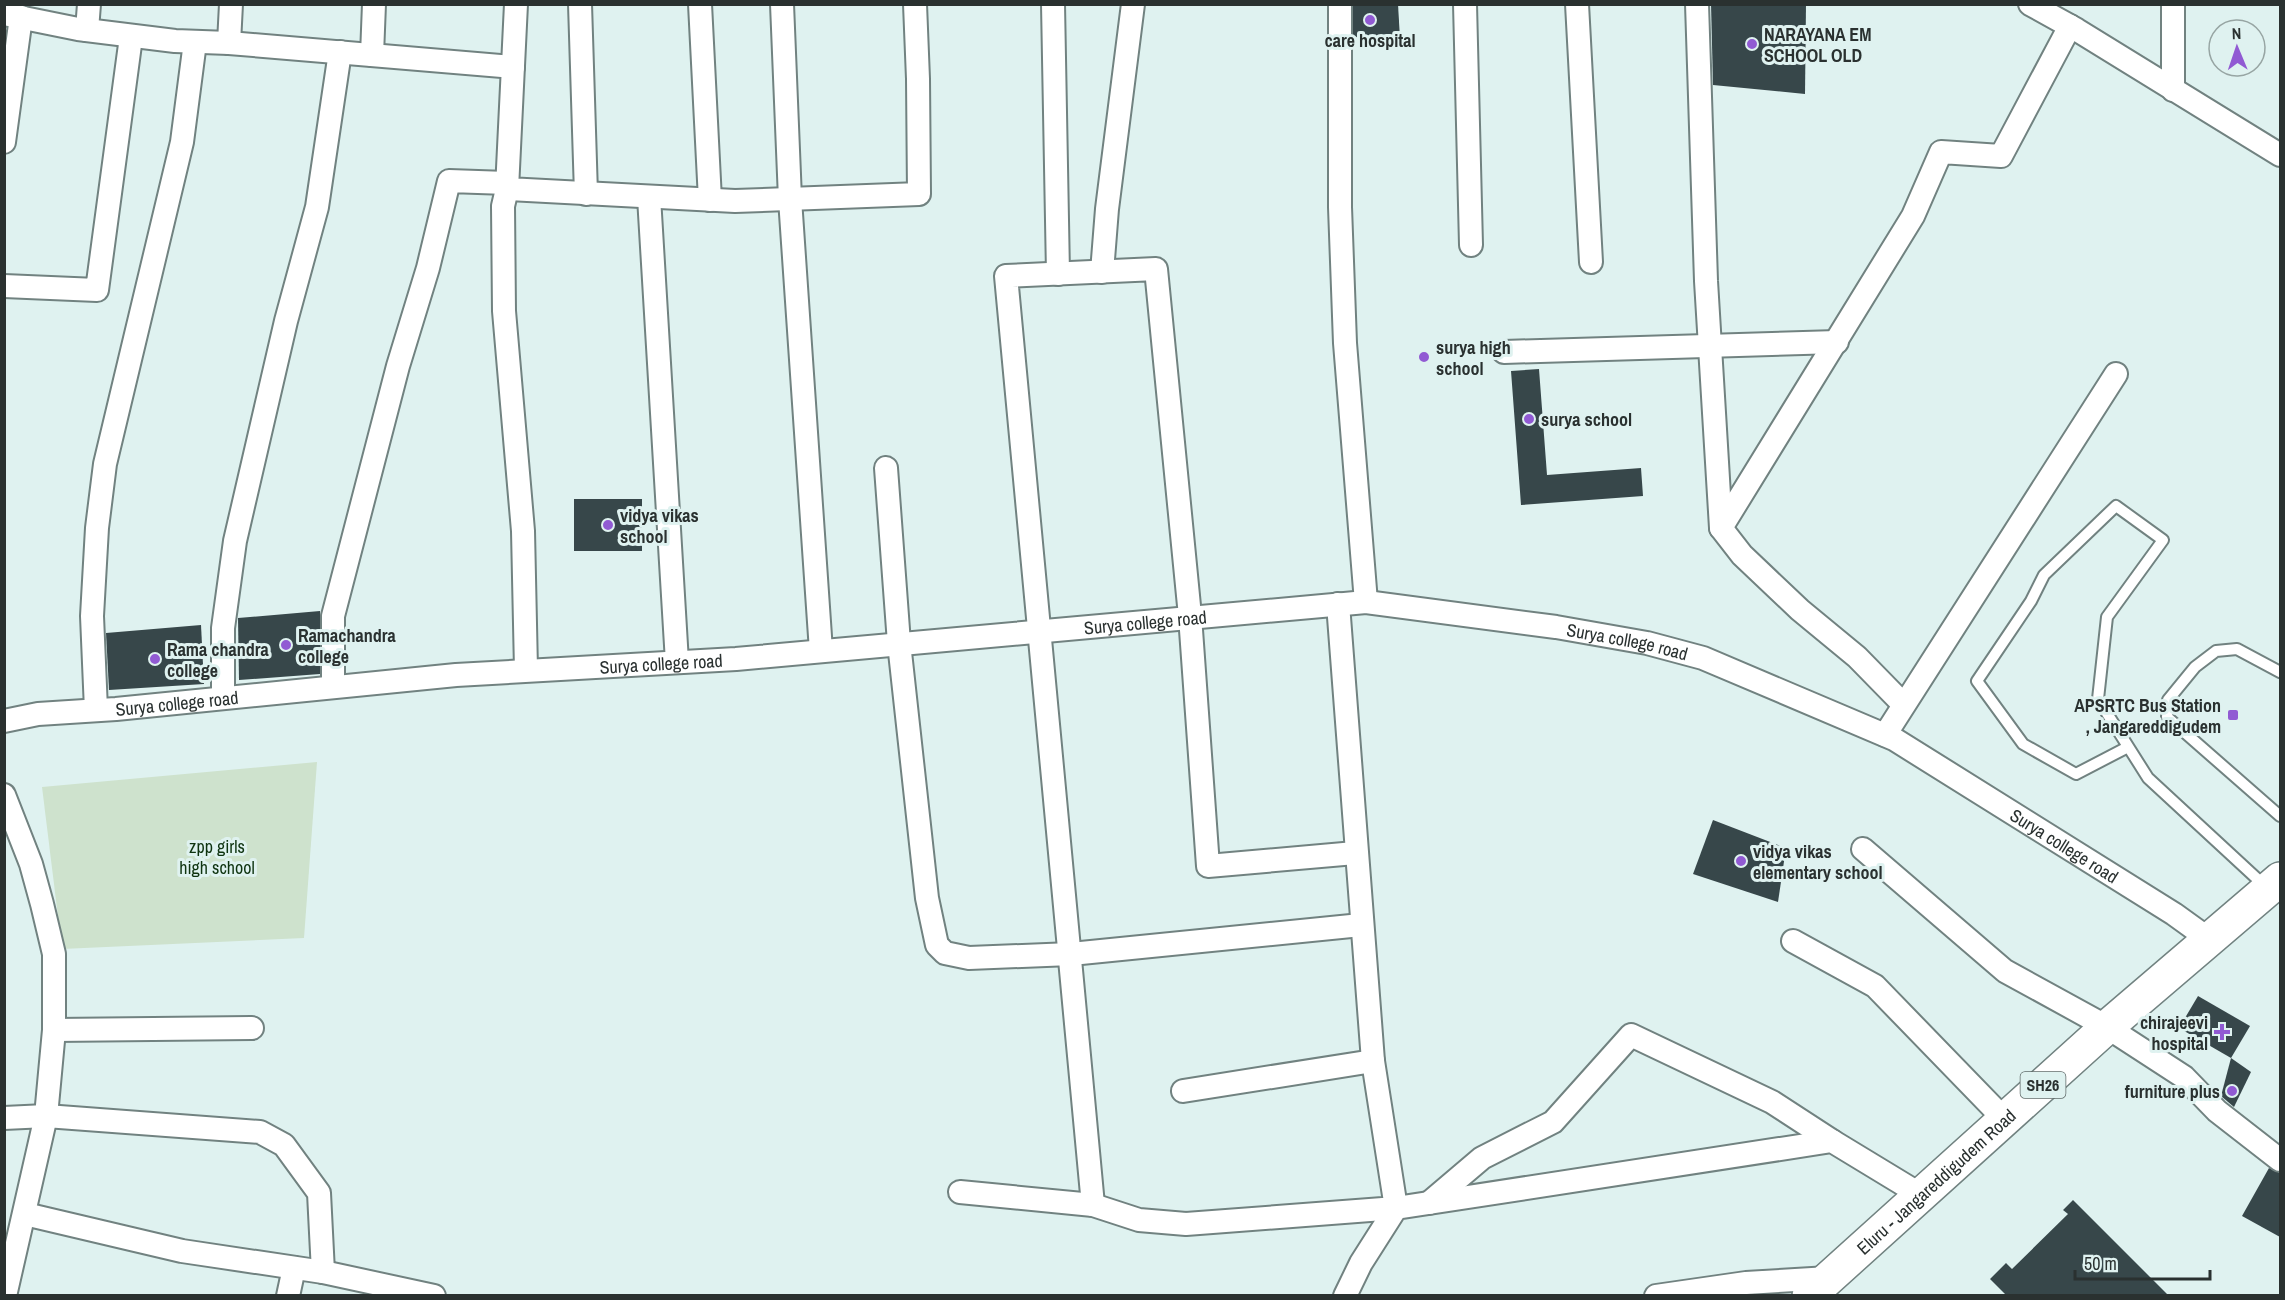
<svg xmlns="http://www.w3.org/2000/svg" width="2285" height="1300" font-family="'Archivo Narrow',sans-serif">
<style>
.green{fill:#cee2cd}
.building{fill:#37474a}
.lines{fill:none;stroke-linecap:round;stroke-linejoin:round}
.service-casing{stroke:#718280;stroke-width:14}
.minor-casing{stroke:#718280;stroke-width:26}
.primary-casing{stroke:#718280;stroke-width:36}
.service{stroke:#fff;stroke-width:10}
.minor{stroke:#fff;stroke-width:22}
.primary{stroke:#fff;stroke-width:33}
.poi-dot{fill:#915ad3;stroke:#dff2f0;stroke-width:2}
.labels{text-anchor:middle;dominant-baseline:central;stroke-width:6;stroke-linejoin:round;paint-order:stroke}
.shield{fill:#dff2f0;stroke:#606b6a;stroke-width:1.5}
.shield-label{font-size:16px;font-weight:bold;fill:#2a3130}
.poi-label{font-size:18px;font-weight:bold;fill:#2a3130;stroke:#dff2f0;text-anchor:start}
.street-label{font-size:18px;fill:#2a3130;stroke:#dff2f0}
.park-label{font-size:18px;fill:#0f3410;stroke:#dff2f0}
</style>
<rect width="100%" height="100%" fill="#dff2f0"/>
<path class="green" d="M317,762l-13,176 -242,11 -20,-162z"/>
<g class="building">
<path d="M1353,4h45l2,35 -47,-2z"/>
<path d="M1711,4h95l-1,90 -92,-9z"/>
<path d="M1539,369l8,106 94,-7 2,28 -122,9 -10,-134z"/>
<rect x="574" y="499" width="68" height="52"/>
<path d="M320,611v63l-81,6 -1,-62z"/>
<path d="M201,625l3,59 -95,6 -3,-57z"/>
<path d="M1713,820l73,28 -8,54 -85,-28z"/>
<path d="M2198,996l52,30 -19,32 -52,-30z"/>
<path d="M2231,1058l20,14 -17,35 -13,-11z"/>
<path d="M2269,1168l11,5v64l-38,-21z"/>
<path d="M2073,1200l96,96h-162l-17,-17 16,-16 6,6 56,-55 -5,-4z"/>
</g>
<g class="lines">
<defs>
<g id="service">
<path d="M2280,672l-43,-23 -21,2 -21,16 -27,33 -1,17 113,99"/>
<path d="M2128,747l-52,27 -53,-30 -46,-63 54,-80 13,-26 72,-69 47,34 -56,77 -9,82 50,79 118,109"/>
</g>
<g id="minor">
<path d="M516,4l-9,185 228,12 184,-7 -1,-115 -3,-75"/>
<path d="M580,4l6,190"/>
<path d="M700,4l10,196"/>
<path d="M782,4l8,195 31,452"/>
<path d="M1053,4l5,270"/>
<path d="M1340,4v203l5,136 21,259"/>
<path d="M1465,4l6,241"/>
<path d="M1577,4l14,258"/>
<path d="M1697,4l9,277 15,247 21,27 58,55 57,47 46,47"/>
<path d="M2030,4l47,26 203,125"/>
<path d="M2173,4v86"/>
<path d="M4,14l74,15 97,12 54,2 284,24"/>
<path d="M87,30l2,-26"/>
<path d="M229,43l2,-39"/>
<path d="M372,55l2,-51"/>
<path d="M4,142l17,-125"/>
<path d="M507,189l-4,17 1,105 19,220 3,139"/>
<path d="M649,197l28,465"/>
<path d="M1102,272l5,-63 26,-205"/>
<path d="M4,286l93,4 34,-253"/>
<path d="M1504,352l333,-10"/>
<path d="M886,468l13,175 28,255 10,47 8,8 24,5 102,-4 290,-29"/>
<path d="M1721,528l192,-312 28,-64 60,4 69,-130"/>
<path d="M333,686v-70l65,-250 30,-98 21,-87 58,2"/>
<path d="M223,697v-69l12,-87 51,-220 31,-114 23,-155"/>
<path d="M96,710l-4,-94 5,-88 8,-64 77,-322 13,-100"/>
<path id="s1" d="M4,721l34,-7 78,-5 340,-34 280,-16 630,-57 190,25 91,16 56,15 191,81 280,175 36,26"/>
<path d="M1885,735l231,-361"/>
<path d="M4,795l27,69 11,40 12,50v76l-8,86 -41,180"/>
<path d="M1863,849l142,122 102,56 77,50 33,34 63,49"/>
<path d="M1793,941l82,45 130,134"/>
<path d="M54,1030l198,-2"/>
<path d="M1183,1091l190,-30"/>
<path d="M4,1118l42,-2 214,16 24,13 35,48 4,79"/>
<path d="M960,1192l133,13 46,15 47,4 210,-16 -23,-147 -35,-457"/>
<path d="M1429,1203l53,-45 71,-36 78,-87 141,67 60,39"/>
<path d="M1093,1205l-87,-929 150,-7 34,347 18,250 147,-13"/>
<path d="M25,1214l157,37 141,21 111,24"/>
<path d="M288,1296l6,-28"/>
<path d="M1345,1296l16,-33 35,-55 436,-67 89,54"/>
<path d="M1656,1296l90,-13 83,-5"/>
</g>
<g id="primary">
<path id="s2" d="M1809,1296l298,-269 173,-148"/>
</g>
</defs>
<use href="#service" class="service-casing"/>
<use href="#minor" class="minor-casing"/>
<use href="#primary" class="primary-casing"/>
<use href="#service" class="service"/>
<use href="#minor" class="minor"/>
<use href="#primary" class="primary"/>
</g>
<g class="poi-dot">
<circle cx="1370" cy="20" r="6"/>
<circle cx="1752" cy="44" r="6"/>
<circle cx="1424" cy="357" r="6"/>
<circle cx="1529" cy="419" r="6"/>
<circle cx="608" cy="525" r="6"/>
<circle cx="286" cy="645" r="6"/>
<circle cx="155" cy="659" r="6"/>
<rect x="2227" y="709" width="12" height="12" rx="3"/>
<circle cx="1741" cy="861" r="6"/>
<path d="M2219 1023h6v6h6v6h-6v6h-6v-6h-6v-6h6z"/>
<circle cx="2232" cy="1091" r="6"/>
</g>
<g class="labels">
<rect class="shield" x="2020.5" y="1072" width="45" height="26" rx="4.5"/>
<g class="shield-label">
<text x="2043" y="1085">SH26</text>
</g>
<g class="poi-label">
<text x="1764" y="34">NARAYANA EM<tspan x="1764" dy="21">SCHOOL OLD</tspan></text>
<text x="1370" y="40" text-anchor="middle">care hospital</text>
<text x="1436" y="347">surya high<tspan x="1436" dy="21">school</tspan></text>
<text x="1541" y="419">surya school</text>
<text x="620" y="515">vidya vikas<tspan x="620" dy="21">school</tspan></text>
<text x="298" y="635">Ramachandra<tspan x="298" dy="21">college</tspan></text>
<text x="167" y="649">Rama chandra<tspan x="167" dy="21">college</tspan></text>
<text x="2221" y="705" text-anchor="end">APSRTC Bus Station<tspan x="2221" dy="21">, Jangareddigudem</tspan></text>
<text x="1753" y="851">vidya vikas<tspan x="1753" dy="21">elementary school</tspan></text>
<text x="2208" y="1022" text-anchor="end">chirajeevi<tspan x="2208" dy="21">hospital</tspan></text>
<text x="2220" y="1091" text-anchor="end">furniture plus</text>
</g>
<g class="street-label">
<text stroke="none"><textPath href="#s1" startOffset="1146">Surya college road</textPath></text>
<text stroke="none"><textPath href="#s1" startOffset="1632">Surya college road</textPath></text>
<text stroke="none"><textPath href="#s1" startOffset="660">Surya college road</textPath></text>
<text stroke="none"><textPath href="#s1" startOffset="174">Surya college road</textPath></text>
<text stroke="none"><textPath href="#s1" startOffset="2118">Surya college road</textPath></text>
<text stroke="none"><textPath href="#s2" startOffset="171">Eluru - Jangareddigudem Road</textPath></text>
</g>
<g class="park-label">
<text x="217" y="846">zpp girls<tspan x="217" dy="21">high school</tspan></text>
</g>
</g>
<rect width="2285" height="1300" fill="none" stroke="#2a3130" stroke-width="12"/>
<g transform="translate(2237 48) rotate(358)"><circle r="28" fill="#dff2f0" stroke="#97a5a3" stroke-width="1.5"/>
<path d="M0-4.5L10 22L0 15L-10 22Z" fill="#915ad3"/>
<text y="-9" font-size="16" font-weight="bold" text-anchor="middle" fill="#2a3130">N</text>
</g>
<path d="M2075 1270v9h135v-9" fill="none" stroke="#2a3130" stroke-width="3"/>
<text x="2084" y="1270" font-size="18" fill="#2a3130" stroke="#dff2f0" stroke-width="4.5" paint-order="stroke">50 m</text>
</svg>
